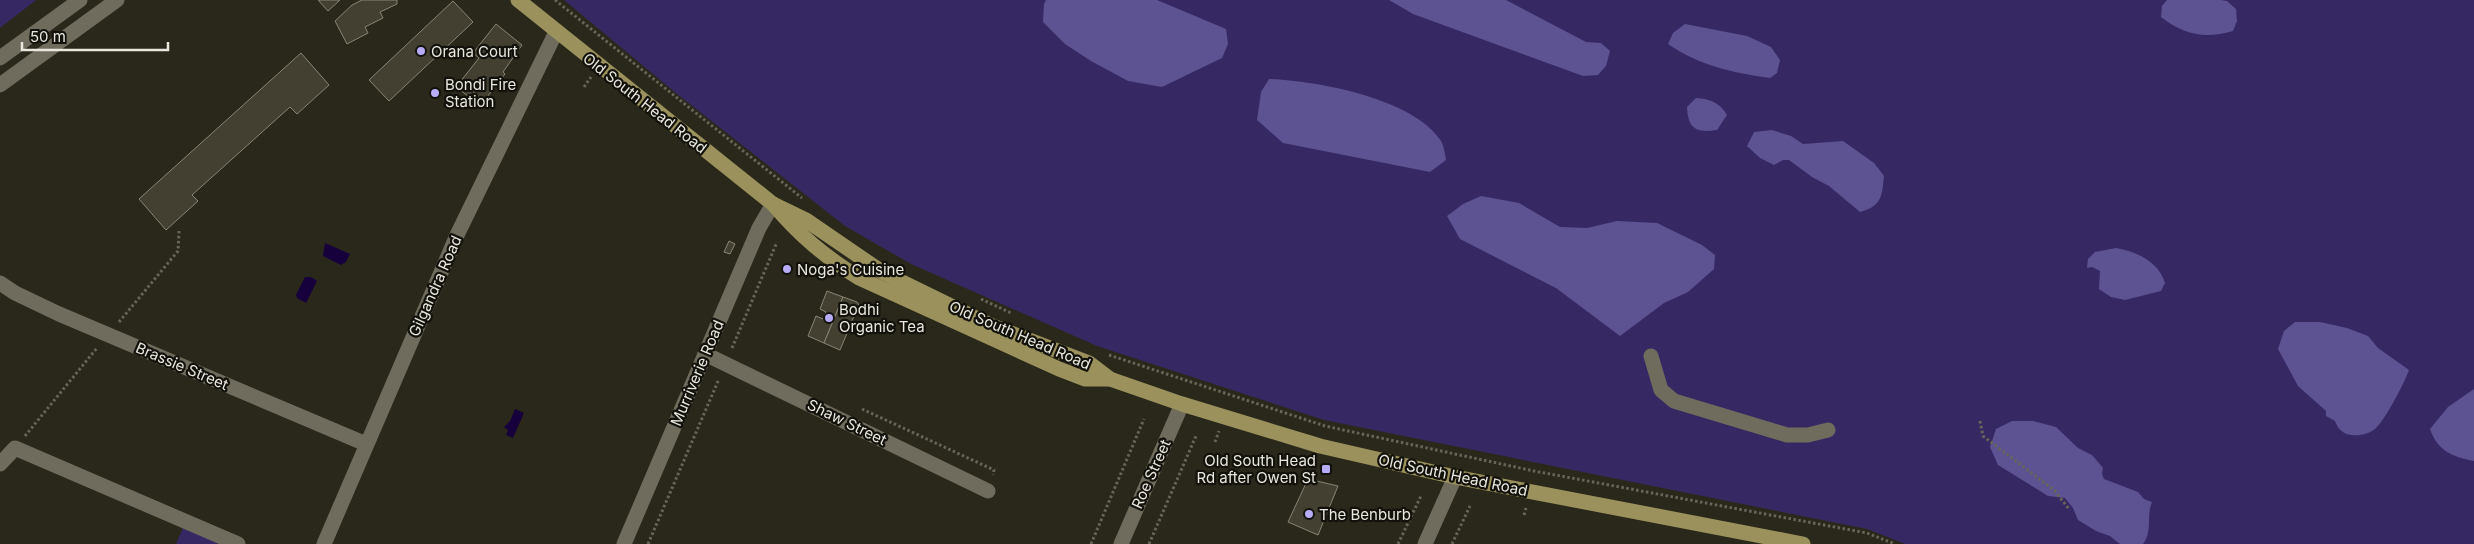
<svg xmlns="http://www.w3.org/2000/svg" width="2474" height="544" font-family="Inter,sans-serif">
<style>
.green{fill:#362963}
.forest{fill:#5d5292}
.water{fill:#16013d}
.building{fill:#434032;stroke:#888575}
.lines{fill:none;stroke-linecap:round;stroke-linejoin:round}
.path{stroke:#676558;stroke-width:3;stroke-dasharray:2.5 2.5;stroke-linecap:butt}
.minor{stroke:#6f6c5d;stroke-width:15}
.major{stroke:#9a915c;stroke-width:15}
.poi-dot{fill:#b6acf8;stroke:#12110b;stroke-width:2}
.labels{text-anchor:middle;dominant-baseline:central;stroke-width:4.5;stroke-linejoin:round;paint-order:stroke}
.poi-label{font-size:15px;fill:#e9e7de;stroke:#12110b;text-anchor:start}
.street-label{font-size:15px;fill:#e9e7de;stroke:#12110b}
</style>
<rect width="100%" height="100%" fill="#2a281a"/>
<g class="green">
<path d="M0,0h36l-36,28z"/>
<path d="M564,0h1910v544h-569l-38,-15 -543,-109 -227,-74 -186,-82 -66,-38 -168,-132z"/>
<path d="M184,525l44,19h-52z"/>
</g>
<g class="forest">
<path d="M1046,0h111l69,29 2,15 -6,14 -60,29 -34,-6 -37,-20 -26,-17 -22,-22 1,-18z"/>
<path d="M1389,0h117l80,42 15,1 9,8 -4,15 -8,9 -15,1 -170,-62z"/>
<path d="M2167,0h54l6,1 9,8 1,12 -4,10c-28,8 -49,4 -72,-14l1,-11z"/>
<path d="M1685,24l62,12 24,11 9,13 -3,13 -7,5c-37,-5 -72,-13 -102,-34l5,-11z"/>
<path d="M1269,79c48,2 144,19 172,62 3,5 4,13 5,19l-16,12 -147,-29 -26,-23 4,-28z"/>
<path d="M1696,98c14,1 23,4 31,17l-10,15c-21,3 -29,-1 -30,-23z"/>
<path d="M1772,130l19,6 12,8 40,-3 31,22 10,13c-2,20 -2,30 -24,36l-31,-26 -17,-9 -23,-17h-6l-9,5 -14,-7 -13,-12 7,-14z"/>
<path d="M1481,196l38,7 41,24 27,1 30,-7 40,2 45,22 13,10 -1,14 -26,23 -24,11 -44,33 -64,-48 -96,-49 -13,-23 16,-12z"/>
<path d="M2116,248c20,3 43,14 49,35l-4,8 -36,9 -14,-3 -12,-8 1,-18 -8,-4 -5,1 1,-9 7,-7z"/>
<path d="M2295,322h25l27,6 21,8 10,12 31,22c-4,12 -24,50 -33,58 -6,6 -17,8 -25,7 -8,-1 -14,-7 -16,-14l-9,-5v-5l-28,-25 -20,-37 6,-18z"/>
<path d="M2474,389v72c-22,-4 -37,-11 -44,-32l18,-22z"/>
<path d="M2012,421h21l23,6 22,21 14,7 11,13 -1,6 2,5 34,13 6,7 8,3c-6,14 1,29 -9,42h-23l-10,-8 -14,-5 -18,-11 -5,-12 -8,-10 -17,-2 -50,-31 -8,-18 6,-18z"/>
</g>
<g class="water">
<path d="M325,243l25,11 -4,8 -5,3 -18,-9z"/>
<path d="M305,277h6l6,4 -11,22 -9,-5 -1,-3z"/>
<path d="M515,409l9,4 -11,25 -7,-3 2,-5 -4,-3 6,-6z"/>
</g>
<g class="building">
<path d="M318,0h22l-12,11z"/>
<path d="M362,0h35v4l-17,8 3,6 -18,9 3,6 -21,11 -12,-23 17,-16z"/>
<path d="M453,1l20,21 -84,79 -20,-21z"/>
<path d="M496,24l26,21 -19,27 2,2 -21,27 -12,-10 -4,5 -12,-9 23,-29 -6,-5z"/>
<path d="M301,53l28,32 -32,29 -7,-7 -98,88 6,6 -32,29 -27,-31z"/>
<path d="M729,241l6,3 -5,10 -6,-2z"/>
<path d="M827,291l16,6 -19,46 -16,-7 8,-20 7,3 3,-7 -6,-3z"/>
<path d="M843,297l14,5 2,3 -8,18 -6,-2 -3,8 6,2 -8,19 -16,-7z"/>
<path d="M1308,479l30,7 -20,49 -30,-13z"/>
</g>
<g class="lines">
<g class="path">
<path d="M555,0l247,198"/>
<path d="M584,87l7,-10"/>
<path d="M981,299l30,14"/>
<path d="M119,322l59,-71 1,-20"/>
<path d="M732,348l45,-106"/>
<path d="M1109,355l216,71 209,45 333,62 28,11"/>
<path d="M862,409l132,61 -1,5"/>
<path d="M1980,421l3,15 71,54 15,19"/>
<path d="M25,436l72,-88"/>
<path d="M1215,442l4,-11"/>
<path d="M1524,515l2,-7"/>
<path d="M648,544l71,-165"/>
<path d="M1091,544l53,-125"/>
<path d="M1149,544l47,-108"/>
<path d="M1398,544l23,-48"/>
<path d="M1452,544l18,-38"/>
</g>
<g class="minor">
<path d="M0,58l80,-58"/>
<path d="M0,85l117,-85"/>
<path d="M0,283l15,10 44,21 307,130"/>
<path d="M705,354l283,137"/>
<path d="M1651,356l10,34 13,11 113,34h21l20,-5"/>
<path d="M0,464l15,-16 223,96"/>
<path d="M324,544l134,-311 98,-201"/>
<path d="M624,544l135,-316 14,-24"/>
<path d="M1121,544l61,-140"/>
<path d="M1425,544l30,-67"/>
</g>
<g class="major">
<path d="M518,0l255,204c26,31 51,52 86,74l200,91 26,10h25"/>
<path d="M773,204l33,16 76,52 20,10 88,43 99,38 21,16 72,25 138,42 135,31 348,67"/>
</g>
</g>
<g class="poi-dot">
<circle cx="421" cy="51" r="5"/>
<circle cx="435" cy="93" r="5"/>
<circle cx="787" cy="269" r="5"/>
<circle cx="829" cy="318" r="5"/>
<rect x="1321" y="464" width="10" height="10" rx="2.5"/>
<circle cx="1309" cy="514" r="5"/>
</g>
<g class="labels">
<g class="poi-label">
<text x="431" y="51">Orana Court</text>
<text x="445" y="84">Bondi Fire<tspan x="445" dy="17">Station</tspan></text>
<text x="797" y="269">Noga's Cuisine</text>
<text x="839" y="309">Bodhi<tspan x="839" dy="17">Organic Tea</tspan></text>
<text x="1316" y="460" text-anchor="end">Old South Head<tspan x="1316" dy="17">Rd after Owen St</tspan></text>
<text x="1319" y="514">The Benburb</text>
</g>
<g class="street-label">
<text transform="translate(645 103) rotate(38)">Old South Head Road</text>
<text transform="translate(435 286) rotate(-66)">Gilgandra Road</text>
<text transform="translate(1020 335) rotate(23)">Old South Head Road</text>
<text transform="translate(182 366) rotate(23)">Brassie Street</text>
<text transform="translate(697 373) rotate(-67)">Murriverie Road</text>
<text transform="translate(847 422) rotate(26)">Shaw Street</text>
<text transform="translate(1151 474) rotate(-66)">Roe Street</text>
<text transform="translate(1453 475) rotate(12)">Old South Head Road</text>
</g>
</g>
<path d="M22 42v8h146v-8" fill="none" stroke="#e9e7de" stroke-width="2.5"/>
<text x="30" y="42" font-size="15" fill="#e9e7de" stroke="#12110b" stroke-width="4" paint-order="stroke">50 m</text>
</svg>
